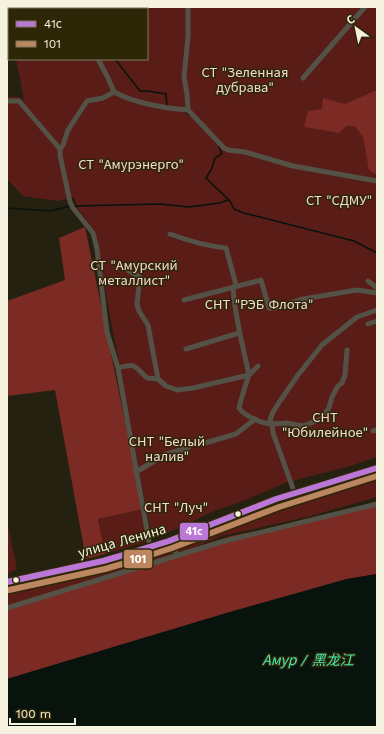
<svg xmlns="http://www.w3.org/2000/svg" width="384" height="734" font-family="'Work Sans','Noto Sans SC',sans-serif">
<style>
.green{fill:#591c17}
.forest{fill:#7b2b24}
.water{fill:#07130c}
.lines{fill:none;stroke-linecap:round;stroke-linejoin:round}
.stream{stroke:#07130c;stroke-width:1.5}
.street{stroke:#545146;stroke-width:5}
.secondary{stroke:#545146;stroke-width:7}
.bus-1-casing{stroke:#2e2707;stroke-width:9}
.bus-2-casing{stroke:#2e2707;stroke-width:9}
.bus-1{stroke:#ba77d6;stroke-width:6}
.bus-2{stroke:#bb8660;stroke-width:6}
.bus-dot{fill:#f6f2e0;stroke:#2e2707;stroke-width:1.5}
.labels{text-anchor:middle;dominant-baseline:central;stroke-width:3;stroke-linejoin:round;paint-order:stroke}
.park-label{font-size:13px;fill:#f4d8d4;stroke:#2e2707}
.street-label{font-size:13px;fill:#f6f2e0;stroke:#2e2707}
.water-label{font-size:14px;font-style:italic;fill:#46edb6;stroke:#2e2707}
.line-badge{stroke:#2e2707;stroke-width:1.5}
.badge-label{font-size:11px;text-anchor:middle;font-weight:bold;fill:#fff}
</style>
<rect width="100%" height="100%" fill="#252110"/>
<g class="green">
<path d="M7,7h370v450l-30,10 -59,15 -50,21 -24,8 -21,10v2l-41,15 -31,-161 -1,-11 -8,-39 -17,-95 -17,-23 -4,-12 -16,4 -35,-5 -16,-17v-82h11l6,3 -8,-41h131v-50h-138v49h-2z"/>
<path d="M377,471v26l-70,20 -85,19 -24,10 -65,22 -126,39v-20l97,-20 43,-12 124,-50z"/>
<path d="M143,509l6,32 -44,13 -7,-35z"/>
<path d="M7,520l10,49 -10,5z"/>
</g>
<g class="forest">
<path d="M377,90v85l-8,-5 -6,-33 -8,-11h-9l-7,7 -35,-6 4,-16 14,-2 1,-11 22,6z"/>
<path d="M85,227l58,282 -45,10 7,35 -19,5 -31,-169 -48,6v-95l58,-21 -6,-42z"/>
<path d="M377,502v72l-30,5 -117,33 -223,67v-70l224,-73 41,-8z"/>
</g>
<path class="water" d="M377,574v153h-370v-48l223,-67 117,-33z"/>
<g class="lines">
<g class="stream">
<path d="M117,9l1,-2"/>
<path d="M115,59l25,32h8l18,3 1,13"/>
<path d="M184,111l7,5"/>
<path d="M219,147l3,7 -7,4 -3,10 -6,10 24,23 4,8 10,4 110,28 23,12"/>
<path d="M74,206l87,-2 28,3 31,-4 8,-3"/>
<path d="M7,208l43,3 20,-5"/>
</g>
<g class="street">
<path d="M68,7l1,2"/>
<path d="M188,7v30l-4,40 3,17 1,16"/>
<path d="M98,59l10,19 6,14c23,12 48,16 74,18"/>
<path d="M303,78l62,-71"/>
<path d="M114,92l-11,6 -16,3 -19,29 -5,15 -3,4v6l10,47 3,6 20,25 4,16 10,83 11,36 32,179"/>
<path d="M7,101h12l41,48"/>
<path d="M188,110l36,38 4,2 17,2 48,14 84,15"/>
<path d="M170,234c19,7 36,12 56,14l10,37 -3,3c2,30 10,58 16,87 -1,2 -10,31 -10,33 5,8 24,16 33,16l-2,-4 3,-8 7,-11 18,-26 24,-30 35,-28 20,-7"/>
<path d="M122,267l18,10 -3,27 2,7 9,14 10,54"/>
<path d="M368,281l9,7"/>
<path d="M184,300l77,-20 8,28h6l28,-9 54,-9 20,3"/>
<path d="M368,324l9,-3"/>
<path d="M186,349l53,-16"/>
<path d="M118,368c19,-5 15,-3 29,10l11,1 8,7 11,4 16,-2 56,-13 9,-9"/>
<path d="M373,431l4,-1"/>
<path d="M205,443l31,-9 19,-15"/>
<path d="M136,472l30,-18 22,-6"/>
<path d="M295,494l-22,-61 -1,-9 15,-1 16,3 18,-7 8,-11 3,-11 6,-11 4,-3 3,-8 2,-25"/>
<path d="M169,541l9,15"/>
<path d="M7,608l214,-66 156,-38"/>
</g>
<path class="secondary" d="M7,582l96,-21 24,-7 42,-13 107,-42 101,-31"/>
<defs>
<path id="bus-1" d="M7,582l96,-21 24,-7 42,-13 107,-42 101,-31"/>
<path id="bus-2" d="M9,590l96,-21 24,-7 43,-14 107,-41 98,-31"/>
</defs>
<use href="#bus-1" class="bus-1-casing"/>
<use href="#bus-2" class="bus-2-casing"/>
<use href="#bus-1" class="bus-1"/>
<use href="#bus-2" class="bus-2"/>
</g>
<g class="bus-dot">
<circle cx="238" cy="514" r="3.5"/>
<circle cx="16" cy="580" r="3.5"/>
</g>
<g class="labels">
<g class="park-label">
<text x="245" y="72">СТ "Зеленная<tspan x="245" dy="15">дубрава"</tspan></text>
<text x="131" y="164">СТ "Амурэнерго"</text>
<text x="339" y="200">СТ "СДМУ"</text>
<text x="134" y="265">СТ "Амурский<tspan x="134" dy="15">металлист"</tspan></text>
<text x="259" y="304">СНТ "РЭБ Флота"</text>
<text x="325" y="417">СНТ<tspan x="325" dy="15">"Юбилейное"</tspan></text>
<text x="167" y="441">СНТ "Белый<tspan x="167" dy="15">налив"</tspan></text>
<text x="176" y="507">СНТ "Луч"</text>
</g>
<g class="street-label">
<text transform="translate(122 541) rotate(-16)">улица Ленина</text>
</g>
<g class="water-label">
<text x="308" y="660">Амур / 黑龙江</text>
</g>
</g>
<g class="line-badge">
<rect x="179" y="522" width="30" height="19" rx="4" fill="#ba77d6"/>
<rect x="123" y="549" width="30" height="20" rx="4" fill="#bb8660"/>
</g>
<g class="badge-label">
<text x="194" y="535">41с</text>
<text x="138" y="563">101</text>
</g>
<rect width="384" height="734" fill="none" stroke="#f6f2e0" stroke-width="16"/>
<rect x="8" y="8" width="140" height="52" fill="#2e2707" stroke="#7e785e"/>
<rect x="16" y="21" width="20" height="6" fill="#ba77d6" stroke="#7e785e"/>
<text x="44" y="28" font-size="12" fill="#f6f2e0">41с</text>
<rect x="16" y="41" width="20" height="6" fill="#bb8660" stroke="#7e785e"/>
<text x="44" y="48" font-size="12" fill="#f6f2e0">101</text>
<g transform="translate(356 28) rotate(327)" stroke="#2e2707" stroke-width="3" paint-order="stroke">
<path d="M0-3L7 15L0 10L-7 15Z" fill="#f6f2e0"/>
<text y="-6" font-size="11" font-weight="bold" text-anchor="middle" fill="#f6f2e0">С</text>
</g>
<path d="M10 718v6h65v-6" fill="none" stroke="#f6f2e0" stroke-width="2"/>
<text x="16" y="718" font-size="12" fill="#f6f2e0" stroke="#2e2707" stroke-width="3" paint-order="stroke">100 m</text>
</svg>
